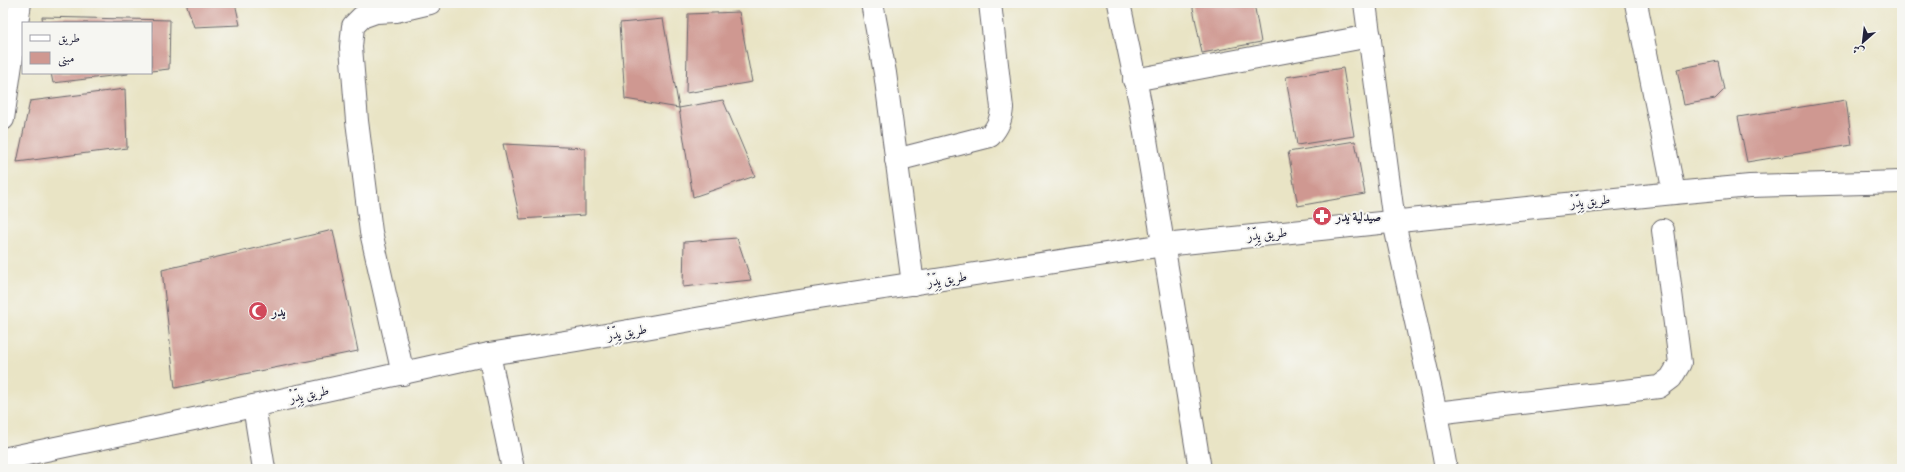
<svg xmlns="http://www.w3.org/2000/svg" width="1905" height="472" font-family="'Gentium Book Plus',Amiri,serif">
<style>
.building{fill:#cf9891}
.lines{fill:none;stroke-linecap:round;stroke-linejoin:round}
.minor-casing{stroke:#68666b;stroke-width:24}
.minor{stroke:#fff;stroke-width:22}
.labels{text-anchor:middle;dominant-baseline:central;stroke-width:4;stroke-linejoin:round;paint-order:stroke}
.street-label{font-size:13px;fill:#22223b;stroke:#f6f6f2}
.poi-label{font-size:13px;font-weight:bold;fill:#22223b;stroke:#f6f6f2;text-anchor:start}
</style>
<rect width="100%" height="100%" fill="#f6f6f2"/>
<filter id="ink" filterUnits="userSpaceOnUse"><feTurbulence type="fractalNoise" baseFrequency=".025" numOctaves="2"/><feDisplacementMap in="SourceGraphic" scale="8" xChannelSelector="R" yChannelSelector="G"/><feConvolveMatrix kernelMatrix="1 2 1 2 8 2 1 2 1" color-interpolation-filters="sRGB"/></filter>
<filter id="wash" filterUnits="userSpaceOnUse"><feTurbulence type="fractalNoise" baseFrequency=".012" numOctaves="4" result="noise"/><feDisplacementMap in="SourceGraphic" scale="16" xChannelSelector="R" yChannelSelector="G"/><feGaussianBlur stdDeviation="0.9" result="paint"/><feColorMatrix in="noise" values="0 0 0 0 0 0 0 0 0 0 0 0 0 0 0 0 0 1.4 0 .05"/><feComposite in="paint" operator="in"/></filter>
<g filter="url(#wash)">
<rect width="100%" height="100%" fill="#e9e4c5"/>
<g id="blocks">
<g class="building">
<path d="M186,3h49l5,22 -46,2z"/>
<path d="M1192,3h62l7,39 -59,11z"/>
<path d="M739,12l13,70 -66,11 2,-79z"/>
<path d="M42,17l128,3 -1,49 -18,2v-48h-108z"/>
<path d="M663,19l16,89 -54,-9 -5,-76z"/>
<path d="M1718,61l6,29 -9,9 -31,6 -7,-36z"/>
<path d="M1343,68l11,68 -57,9 -11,-68z"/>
<path d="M51,73h77v1l-75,9z"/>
<path d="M125,89l2,59 -110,14 13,-61z"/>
<path d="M723,100l32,76 -62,21 -14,-89z"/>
<path d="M1846,100l6,45 -105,17 -9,-45z"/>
<path d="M1355,141l10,53 -67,12 -10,-54z"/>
<path d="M503,144l82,4v67l-65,4z"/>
<path d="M333,230l25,121 -183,37 -13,-118z"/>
<path d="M737,238l14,42 -68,7 1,-45z"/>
</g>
</g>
</g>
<g filter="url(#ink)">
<use href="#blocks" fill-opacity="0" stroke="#68666b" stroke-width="1"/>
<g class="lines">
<defs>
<g id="minor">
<path d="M872,3l13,70 28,211"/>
<path d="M1119,3l21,100 60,366"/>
<path d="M1365,3l29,219 42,191 10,56"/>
<path d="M1636,3l38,190"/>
<path d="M1134,80l236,-44"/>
<path d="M3,119l17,-116"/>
<path d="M896,160l94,-24c8,-9 11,-16 12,-28l-12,-105"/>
<path d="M489,354l24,115"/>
<path d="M403,374l-32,-142 -14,-111 -6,-74 2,-21 9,-9 14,-5 20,-1 34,-8"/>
<path d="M254,406l10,63"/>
<path d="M1436,413l223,-26 12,-9 9,-15 -17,-133"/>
<path d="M3,459l205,-43 281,-62 88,-14 216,-38 371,-57 510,-52 76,-7 152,-4"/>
</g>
</defs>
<use href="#minor" class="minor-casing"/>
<use href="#minor" class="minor"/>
</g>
</g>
<defs>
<symbol id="pharmacy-disc" viewBox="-11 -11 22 22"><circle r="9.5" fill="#d1495b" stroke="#f6f6f2"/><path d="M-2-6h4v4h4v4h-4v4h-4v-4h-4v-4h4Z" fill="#fff"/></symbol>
<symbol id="mosque-disc" viewBox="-11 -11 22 22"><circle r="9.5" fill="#d1495b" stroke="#f6f6f2"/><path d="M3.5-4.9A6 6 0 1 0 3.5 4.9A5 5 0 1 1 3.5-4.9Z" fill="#fff"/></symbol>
</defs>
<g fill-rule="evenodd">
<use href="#pharmacy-disc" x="1311" y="205" width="22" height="22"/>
<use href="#mosque-disc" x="247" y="300" width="22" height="22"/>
</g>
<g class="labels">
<g class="street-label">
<text transform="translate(1590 201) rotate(-6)">طريق يِدِّرْ</text>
<text transform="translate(1267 234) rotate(-6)">طريق يِدِّرْ</text>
<text transform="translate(947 279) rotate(-9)">طريق يِدِّرْ</text>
<text transform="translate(627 332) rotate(-10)">طريق يِدِّرْ</text>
<text transform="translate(309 394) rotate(-12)">طريق يِدِّرْ</text>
</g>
<g class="poi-label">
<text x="1336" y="216">صيدلية يدر</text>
<text x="272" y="311">يدر</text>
</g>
</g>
<rect width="1905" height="472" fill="none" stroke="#f6f6f2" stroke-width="16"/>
<rect x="22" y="22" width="130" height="52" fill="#f6f6f2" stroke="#a1a1a9"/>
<rect x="30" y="35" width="20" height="6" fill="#ffffff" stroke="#a1a1a9"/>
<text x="58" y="42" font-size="12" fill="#22223b">طريق</text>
<rect x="30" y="52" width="20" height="12" fill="#cf9891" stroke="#a1a1a9"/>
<text x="58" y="62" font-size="12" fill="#22223b">مبنى</text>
<g transform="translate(1863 42) rotate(208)" stroke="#f6f6f2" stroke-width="3" paint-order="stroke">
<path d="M0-3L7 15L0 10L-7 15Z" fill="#22223b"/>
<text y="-6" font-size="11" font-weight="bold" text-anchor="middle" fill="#22223b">ش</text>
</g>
</svg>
